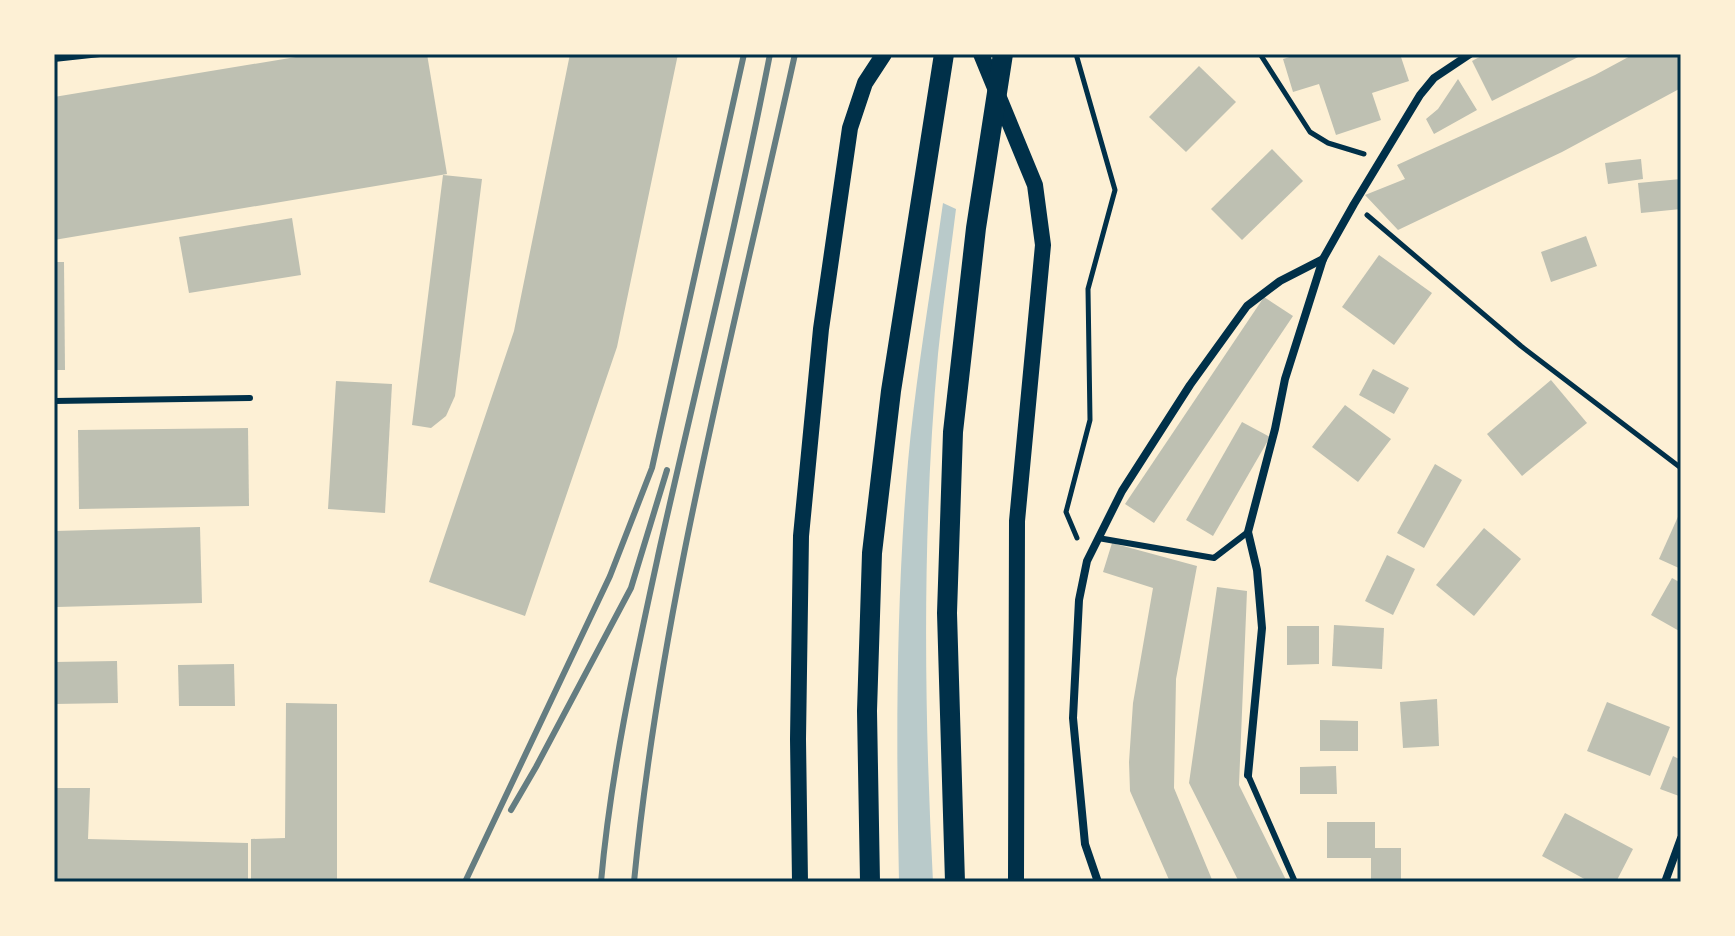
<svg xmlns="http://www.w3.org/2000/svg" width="1735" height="936" font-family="'PT Sans',sans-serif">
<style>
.green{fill:#b9caca}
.building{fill:#bec0b2}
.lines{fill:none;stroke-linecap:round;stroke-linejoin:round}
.path{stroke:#003049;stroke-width:5}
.service{stroke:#003049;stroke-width:6}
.minor{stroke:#003049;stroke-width:8}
.secondary{stroke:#003049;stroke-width:16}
.primary{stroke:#003049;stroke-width:20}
.rail{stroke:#657d81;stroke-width:6}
.neatline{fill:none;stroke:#003049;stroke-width:3}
</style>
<rect width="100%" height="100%" fill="#fdf0d5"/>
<path class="green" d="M943,203l13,6c-6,48 -13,97 -18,145 -16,175 -14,353 -5,528h-34c-3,-140 -3,-280 9,-420 8,-87 23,-173 35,-259z"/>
<g class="building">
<path d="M314,54h113l20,120 -393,66v-143z"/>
<path d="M570,54h108l-61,293 -92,269 -96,-34 85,-251z"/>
<path d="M1299,54h101l9,27 -37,12 9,27 -45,15 -17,-51 -26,8 -10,-33z"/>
<path d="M1485,54h99l-92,47 -20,-40z"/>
<path d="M1634,54h47v34l-119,64 -164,78 -33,-35 40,-16 -8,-14 198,-90z"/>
<path d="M1199,66l37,36 -50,50 -37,-35z"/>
<path d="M1458,79l19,31 -43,24 -8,-15 12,-10z"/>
<path d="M1272,149l31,32 -61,59 -31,-31z"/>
<path d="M1641,159l2,20 -35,5 -3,-21z"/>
<path d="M443,175l39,4 -27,217 -9,20 -15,12 -19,-3z"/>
<path d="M1681,179v30l-40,4 -3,-30z"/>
<path d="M292,218l9,57 -112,18 -10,-56z"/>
<path d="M1586,236l11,30 -46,16 -10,-30z"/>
<path d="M1379,255l53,38 -38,52 -52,-38z"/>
<path d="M54,262h10l1,108h-11z"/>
<path d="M1264,297l29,19 -139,207 -29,-19z"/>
<path d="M1373,369l36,19 -15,26 -35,-19z"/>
<path d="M1551,380l36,43 -65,53 -35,-42z"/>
<path d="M336,381l56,3 -7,129 -57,-4z"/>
<path d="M1345,405l46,34 -33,43 -46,-35z"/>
<path d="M1242,422l28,15 -57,99 -27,-16z"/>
<path d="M248,428l1,78 -170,3 -1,-79z"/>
<path d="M1435,464l27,16 -38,68 -27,-15z"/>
<path d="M1681,510v59l-22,-10z"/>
<path d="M200,527l2,76 -145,4 -2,-76z"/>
<path d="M1484,528l37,31 -47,57 -38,-31z"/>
<path d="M1112,543l85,23 -21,113 -2,109 39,94h-43l-40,-91 -1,-29 4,-59 20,-115 -50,-16z"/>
<path d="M1387,555l28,14 -22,46 -28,-14z"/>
<path d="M1672,578l9,5v49l-30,-17z"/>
<path d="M1217,587l30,4 -8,194 48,97h-48l-50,-99z"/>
<path d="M1334,625l50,3 -2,41 -50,-3z"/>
<path d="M1287,626h32v38l-32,1z"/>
<path d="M117,661l1,42 -64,1v-42z"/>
<path d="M234,664l1,42h-56l-1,-41z"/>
<path d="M1437,699l2,47 -36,2 -3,-46z"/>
<path d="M1607,702l63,25 -20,49 -63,-25z"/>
<path d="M286,703l51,1v178h-86v-43l34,-1z"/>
<path d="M1320,720l38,1v30h-38z"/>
<path d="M1673,756l8,4v31l-2,5 -19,-7z"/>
<path d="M1336,766l1,28h-37v-27z"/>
<path d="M54,788h36l-2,51 160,4v39h-194z"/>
<path d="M1565,813l68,36 -17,33h-26l-48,-26z"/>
<path d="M1327,822h48v26h26v34h-30v-24h-44z"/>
</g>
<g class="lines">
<g class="path">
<path d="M1076,54l39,136 -27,99 2,131 -24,92 11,26"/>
<path d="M1260,54l50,78 18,11 36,11"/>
<path d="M1367,215l154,131 160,122"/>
</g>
<g class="service">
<path d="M54,59l46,-5"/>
<path d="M54,401l196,-3"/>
<path d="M1098,538l116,20 34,-26"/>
<path d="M1248,775l47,107"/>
</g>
<g class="minor">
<path d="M1248,775l14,-147 -5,-58 -9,-38 27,-103 10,-50 38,-120 31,-55 66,-109 14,-17 36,-24"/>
<path d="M1098,882l-13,-38 -12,-126 6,-118 8,-39 35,-70 68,-106 57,-79 33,-25 43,-22"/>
<path d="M1665,882l16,-44"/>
</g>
<g class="secondary">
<path d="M981,54l54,131 8,60 -26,276 -1,361"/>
<path d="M800,882l-2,-143 3,-203 20,-207 29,-201 15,-45 19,-29"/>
</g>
<g class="primary">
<path d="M870,882l-3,-171 5,-158 19,-162 53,-337"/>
<path d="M955,882l-8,-269 6,-181 23,-204 27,-174"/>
</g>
<g class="rail">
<path d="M511,810l25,-43 95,-179 36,-118"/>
<path d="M465,882l145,-306 42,-108 92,-414"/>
<path d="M601,882c10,-113 35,-225 59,-335 37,-164 78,-328 110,-493"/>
<path d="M634,882c27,-280 101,-554 161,-828"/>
</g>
</g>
<rect width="1735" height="936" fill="none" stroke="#fdf0d5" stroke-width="112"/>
<rect x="56" y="56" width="1623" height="824" class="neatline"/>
</svg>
